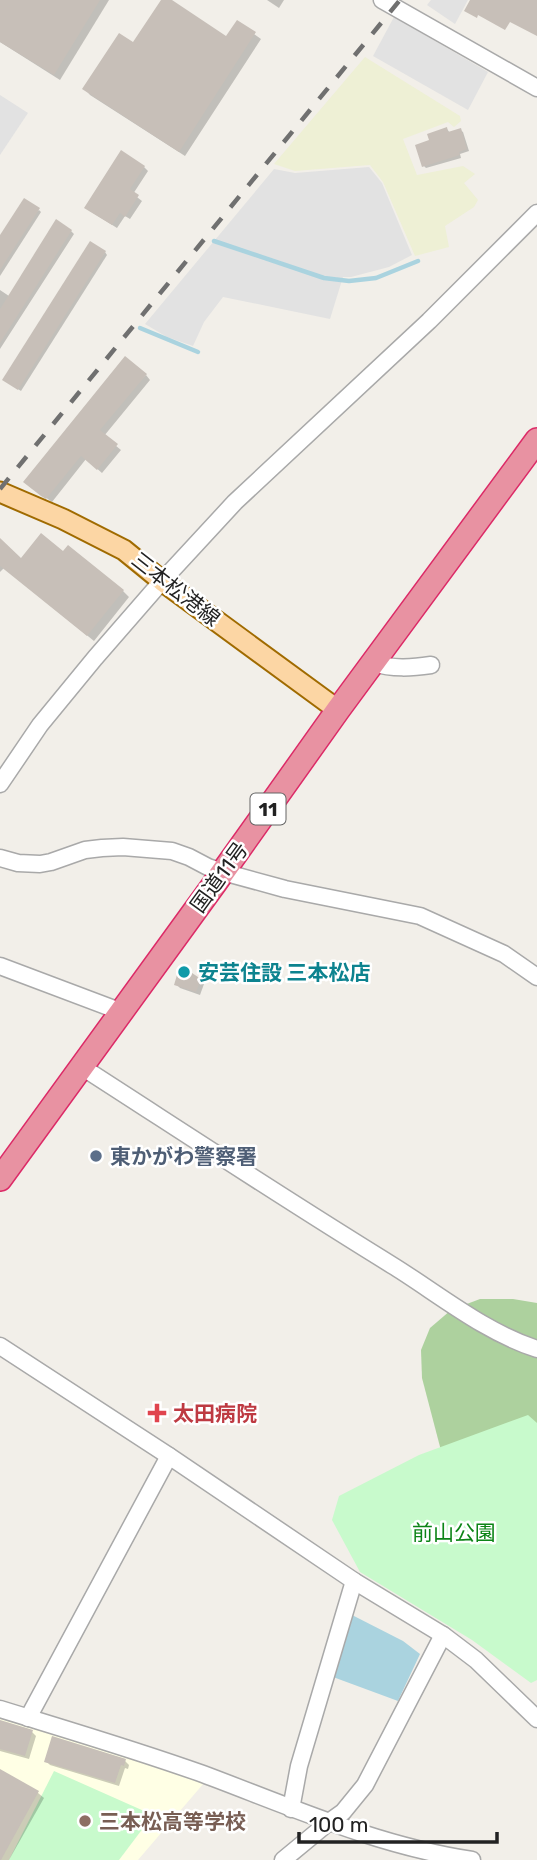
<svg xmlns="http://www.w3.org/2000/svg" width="537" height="1860" font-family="Rubik,'Noto Sans JP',sans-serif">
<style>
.education{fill:#ffffe5}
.farmland{fill:#eef0d5}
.forest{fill:#add19e}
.park{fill:#c8facc}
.parking{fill:#e2e2e2}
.water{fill:#aad3df}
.shadow{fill:#0003}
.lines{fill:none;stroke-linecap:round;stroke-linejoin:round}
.stream{stroke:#aad3df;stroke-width:4.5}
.building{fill:#c7bfb8}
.minor-casing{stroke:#a9a9a9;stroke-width:19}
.major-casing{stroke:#a06b00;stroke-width:23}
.highway-casing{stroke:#dc2a67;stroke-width:26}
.minor{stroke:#fff;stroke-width:16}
.major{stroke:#fcd6a4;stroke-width:19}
.highway{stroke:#e892a2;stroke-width:23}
.rail{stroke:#707070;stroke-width:4.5;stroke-dasharray:14 14;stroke-linecap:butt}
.culture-dot{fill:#0f9aa8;stroke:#fff;stroke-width:2.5}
.service-dot{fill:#5c6f8a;stroke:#fff;stroke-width:2.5}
.health-dot{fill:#e0444e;stroke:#fff;stroke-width:2.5}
.education-dot{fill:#8d6e63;stroke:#fff;stroke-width:2.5}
.labels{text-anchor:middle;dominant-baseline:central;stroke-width:5;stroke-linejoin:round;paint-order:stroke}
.shield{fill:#fff;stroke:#646464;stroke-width:2}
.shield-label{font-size:19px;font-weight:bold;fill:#222}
.street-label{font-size:21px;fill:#222;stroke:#fff}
.culture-label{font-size:21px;font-weight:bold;fill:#0d838f;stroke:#fff;text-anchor:start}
.service-label{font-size:21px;font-weight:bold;fill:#4e5e75;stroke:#fff;text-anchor:start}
.health-label{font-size:21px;font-weight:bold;fill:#be3a42;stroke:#fff;text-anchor:start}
.park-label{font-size:21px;fill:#0c8416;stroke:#fff}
.education-label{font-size:21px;font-weight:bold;fill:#785e54;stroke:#fff;text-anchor:start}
</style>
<rect width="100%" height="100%" fill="#f2efe9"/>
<path class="education" d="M0,1717l138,41 66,25 -66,77h-138z"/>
<path class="farmland" d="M365,57l95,59 1,5 -7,6 -6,-5 -45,17 14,36 46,-9 12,8 -11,9 14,17 -4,7 -29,19 4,21 -34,9 -32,-74 -13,-17 -75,6 -21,-7z"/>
<path class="forest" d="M480,1299h33l24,4v332l-93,-173 -22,-84 -1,-28 9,-22 21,-18z"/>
<g class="park">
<path d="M528,1415l9,8v257l-6,3 -59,-43 -112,-68 -28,-52 7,-24 80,-41z"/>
<path d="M54,1771l99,44 -34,45h-110z"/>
</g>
<g class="parking">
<path d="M431,0h37l-13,24 -28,-19z"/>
<path d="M394,17l94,55 -20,38 -95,-54z"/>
<path d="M0,95l28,18 -28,42z"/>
<path d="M369,167l13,16 30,72 -23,12 -38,10h-8l-13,42 -107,-22 -19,25 -11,24 -26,-9 -22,-13 129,-155 21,4z"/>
</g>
<path class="water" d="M352,1615l51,26 17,13 -22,47 -65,-24z"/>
<g class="shadow">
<path d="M0,0h109l-49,80 -60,-38z"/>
<path d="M163,0h6l58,38 10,-16 24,17 -76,117 -95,-61 -5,-6 49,-45z"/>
<path d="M267,0h17l-5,8z"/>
<path d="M447,129l3,4 10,-3 3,2 6,19 -9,3 1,4 -35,10 -2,-2 7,-24z"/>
<path d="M144,167l4,4 -15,23 9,7 -12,18 -5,-3 -8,12 -27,-17z"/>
<path d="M39,210l2,2 -41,64v-38z"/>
<path d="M71,231l3,3 -74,115v-59l9,6z"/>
<path d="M105,252l2,3 -86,136 -14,-9z"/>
<path d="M146,375l4,5 -46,56 17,14 -19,23 -16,-14 -34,43 -22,-16z"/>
<path d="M0,541l21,19 42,-7 60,38 6,6 -35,44 -90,-73 -4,4z"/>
<path d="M199,980l5,4 -4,11 -20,-7 -4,-4z"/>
<path d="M0,1722l32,10 4,4 -7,23 -29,-8z"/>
<path d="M46,1761h79l4,4 -1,4 -3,-1 -6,18 -69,-21z"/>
<path d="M0,1771l38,22 6,5 -35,62h-9z"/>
</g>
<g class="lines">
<g class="stream">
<path d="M214,241l110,37 25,3 27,-3 42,-17"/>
<path d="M140,328l58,24"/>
</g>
</g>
<g class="building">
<path d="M0,0h100l-46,75 -54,-33z"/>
<path d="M161,0h11l54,36 11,-16 19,12 -77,120 -97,-63 37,-56 14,9z"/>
<path d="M470,0h67v36l-27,-14 -5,8 -27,-15 -1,3 -13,-7z"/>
<path d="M447,127l1,5 13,-4 6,21 -8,3 1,3 -38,12 -7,-22 14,-5 -2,-6z"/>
<path d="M121,150l24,16 -15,23 9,6 -14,22 -5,-4 -8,12 -28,-17z"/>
<path d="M24,198l16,10 -40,62v-35z"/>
<path d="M56,219l16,11 -72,113v-34z"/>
<path d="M90,241l16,10 -88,139 -16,-10z"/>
<path d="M125,356l22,18 -47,56 18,14 -21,26 -16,-14 -35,43 -5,-3 -18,-14z"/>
<path d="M41,533l22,18 5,-6 56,45 -37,46 -87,-70v-28l21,20z"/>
<path d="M180,965l21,14 -5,13 -22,-7z"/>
<path d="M0,1720l33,10 -8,26 -25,-7z"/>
<path d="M52,1736l74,23 -2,7 -3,-1 -6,18 -71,-21z"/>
<path d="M0,1769l39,22 -38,69h-1z"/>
</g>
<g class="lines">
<defs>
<g id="minor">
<path d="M382,0l155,88"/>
<path d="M373,663c20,6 38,5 58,2"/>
<path d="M0,784l40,-59 55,-67 67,-77 73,-79 194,-181 108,-108"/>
<path d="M0,858l18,5 22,1 11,-2 34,-12 17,-2 21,-1 49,4 17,6 19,10 15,5 62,17 135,27 84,38 33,23"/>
<path d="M0,966l122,46"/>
<path d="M82,1067c104,67 207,135 313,200 46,29 90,65 142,82"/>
<path d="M0,1346l169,110 185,125 89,54 33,25 61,59"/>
<path d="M0,1709c68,21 136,41 203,65 88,33 175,72 269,86"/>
<path d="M28,1718l141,-262"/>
<path d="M291,1809l8,-43 55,-185"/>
<path d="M283,1860l46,-38 14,-10 22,-27 78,-150"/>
</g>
<path id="major" d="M0,492l63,27 61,31 38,31 176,129"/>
<path id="highway" d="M0,1179l215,-296 123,-173 199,-270"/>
</defs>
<use href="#minor" class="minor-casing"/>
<use href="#major" class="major-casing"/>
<use href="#highway" class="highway-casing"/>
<use href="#minor" class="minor"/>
<use href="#major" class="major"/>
<use href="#highway" class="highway"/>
<path class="rail" d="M0,489l400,-489"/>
</g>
<circle class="culture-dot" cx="184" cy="972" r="7"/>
<circle class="service-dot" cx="96" cy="1156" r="7"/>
<path class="health-dot" d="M153.5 1402.5h7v7h7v7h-7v7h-7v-7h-7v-7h7z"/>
<circle class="education-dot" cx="85" cy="1821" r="7"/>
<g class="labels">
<rect class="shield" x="250.5" y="793.5" width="35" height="31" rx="5"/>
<g class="shield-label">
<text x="268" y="809">11</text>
</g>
<g class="street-label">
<text transform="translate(176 589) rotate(38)">三本松港線</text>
<text transform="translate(219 877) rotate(-54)">国道11号</text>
</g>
<g class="culture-label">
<text x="198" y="972">安芸住設 三本松店</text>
</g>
<g class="service-label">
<text x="110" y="1156">東かがわ警察署</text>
</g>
<g class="health-label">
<text x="173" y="1413">太田病院</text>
</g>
<g class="park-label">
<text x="454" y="1532">前山公園</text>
</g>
<g class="education-label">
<text x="99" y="1821">三本松高等学校</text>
</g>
</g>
<path d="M299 1832v10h198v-10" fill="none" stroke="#222222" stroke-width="3.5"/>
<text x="309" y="1832" font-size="21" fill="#222222" stroke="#ffffff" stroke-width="5" paint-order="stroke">100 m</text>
</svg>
